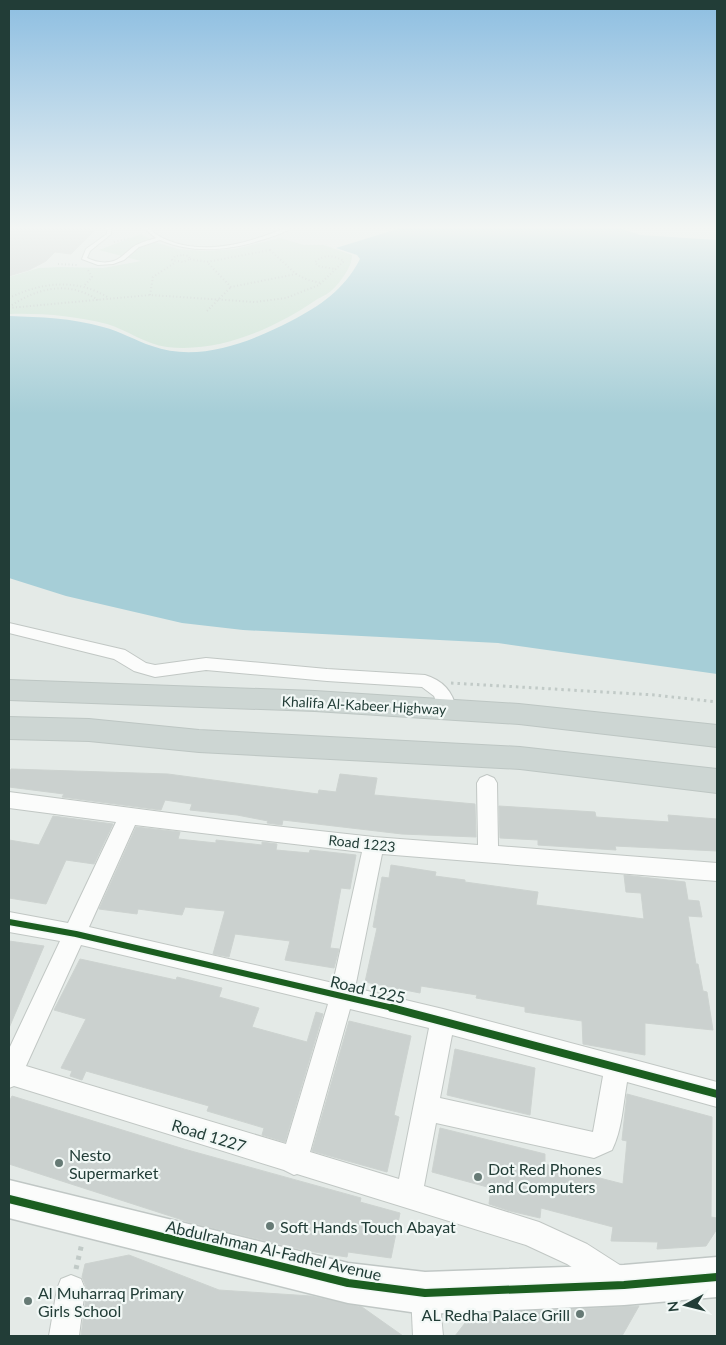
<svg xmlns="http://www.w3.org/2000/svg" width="726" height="1345" font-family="Lato,sans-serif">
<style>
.green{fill:#cde3d5}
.water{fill:#a6ced7}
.building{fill:#cbd1cf;stroke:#cdd3d0}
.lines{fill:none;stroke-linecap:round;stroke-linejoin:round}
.lane-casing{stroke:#c1c7c4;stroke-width:2}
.street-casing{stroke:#c1c7c4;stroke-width:2}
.secondary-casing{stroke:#c0c7c5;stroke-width:3}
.primary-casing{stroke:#bdc6c3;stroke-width:2}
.path-far2{stroke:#c1cac7;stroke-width:2;stroke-dasharray:1 2.5;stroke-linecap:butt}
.path-far1{stroke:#c1cac7;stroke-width:3;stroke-dasharray:2.5 4;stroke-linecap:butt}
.path{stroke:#c1cac7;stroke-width:5;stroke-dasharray:4 5.5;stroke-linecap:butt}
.lane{fill:#fbfcfb;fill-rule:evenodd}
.street{fill:#fbfcfb;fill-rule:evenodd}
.secondary{fill:#fbfcfb;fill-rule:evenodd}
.primary{fill:#cdd6d3;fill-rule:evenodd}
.cycleway-far1-casing{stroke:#f2f8f6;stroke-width:9}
.cycleway-casing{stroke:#f2f8f6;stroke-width:11}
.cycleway-far1{stroke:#1b5e20;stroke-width:6}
.cycleway{stroke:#1b5e20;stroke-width:8}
.poi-dot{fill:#667a75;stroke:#f2f8f6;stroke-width:2}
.labels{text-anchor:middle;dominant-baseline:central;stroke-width:4.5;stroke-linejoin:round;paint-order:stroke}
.street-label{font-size:14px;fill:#223d37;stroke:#f2f8f6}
.near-street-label{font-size:16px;fill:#223d37;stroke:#f2f8f6}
.near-poi-label{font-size:16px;fill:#223d37;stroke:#f2f8f6;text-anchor:start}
</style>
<rect width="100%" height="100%" fill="#e4eae7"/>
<path class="green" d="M141,234l14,8 23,7 27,2 30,-2 45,-11 24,7h20l28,10c1,10 -12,28 -20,35 -4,4 -11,7 -16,10 -43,29 -96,53 -149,47 -22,-3 -40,-17 -60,-23 -31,-8 -66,-11 -98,-10v-37l30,-9 22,-1 42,1 38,-7 -42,-11z"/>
<path class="water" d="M407,226h207l26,9 77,5v434l-219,-31 -255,-13 -61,-7 -116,-27 -57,-18v-262c31,1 63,2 94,11 17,4 33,14 49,19 46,17 98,-4 139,-25 29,-15 53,-31 69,-62l-3,-4 -21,-7z"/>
<g class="building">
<path d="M9,226h47l-1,2 40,2 -24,24 -16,-2 -9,9 -17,9 -20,6z"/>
<path d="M11,769l157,5 150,20 1,-4 17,2 4,-18 37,4 -3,17 101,9 1,33 -74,-3 -119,-14 -1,5 -15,-2 1,-2 -31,-6 -47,-5 2,-6 -27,-4 -4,10 -99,-13 2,-3 -55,-7v-13z"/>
<path d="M499,806l96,6 1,5 73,5 -1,-7 49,4v32l-102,-5 1,4 -78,-5v-5l-38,-2z"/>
<path d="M53,816l60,8 -19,40 -28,-4 -20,44 -37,-6v-58l30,5z"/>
<path d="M136,827l44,5 -2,7 38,4v-3l46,5v-3l15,2 -1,6 33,3 1,-3 46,5 -6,34 -9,-1 -11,60 9,1 -5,19 -49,-8 5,-19 -55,-7 -6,23 -16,-3 12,-43 -40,-4 -3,8 -44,-6 -1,5 -38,-5z"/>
<path d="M391,865l45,7 -1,4 30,4v2l73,10 -2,13 108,14 -3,-26 -15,-1 -2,-17 61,7 3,18 11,1 3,16 -14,-1 8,48h2l5,27 4,1 6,38 -68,-7v32l-62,-11 -1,-23 -57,-9v-5l-49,-9 1,-3 -56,-9 -1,7 -55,-11 12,-54 -4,-1 9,-50 7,1z"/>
<path d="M9,941l35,5 -35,82z"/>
<path d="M80,959l96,21 1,-3 45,11 -3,9 40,11 -7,19 55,15 9,-30 7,2 -38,128 -23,-7 2,-7 -57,-17 2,-5 -123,-35 -4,9 -12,-4 2,-5 -11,-3 25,-49 -32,-9z"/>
<path d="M349,1021l62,15 -17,79 5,2 -12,55 -75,-21z"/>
<path d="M455,1049l80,19 -5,47 -83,-20z"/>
<path d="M627,1094l85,23 -1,100 6,1v11l-11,17 -49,3 1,-7 -47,-1 2,-14 -72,-19 -1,10 -30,-7 -21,-7 2,-16 -59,-16 8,-44 105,26v10l78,20 4,-43 -5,-1z"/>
<path d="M12,1096l172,53 177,49 -1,4 40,11 -9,45 -43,-6 -1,5 -39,-6 -113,-27 -186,-60v-62z"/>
<path d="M129,1255l90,35 92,6 51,11 41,29h-322l6,-47 -5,-12 3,-13z"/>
<path d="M639,1306l-17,30h-167l17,-22z"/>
</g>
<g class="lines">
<defs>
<path id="lane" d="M107,226h4v8l-21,17 -3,7c10,5 24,7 34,-1 4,-3 8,-7 12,-10 7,-5 15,-6 23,-9l-15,-12c7,0 10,5 16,9 5,3 12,6 18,8 36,11 77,-1 110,-15l1,-2h4l-1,4c-41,17 -87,28 -129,10l-21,7 -15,13 -11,4 -15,1 -16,-6 4,-10 21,-15z"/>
<g id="street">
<path d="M9,623l116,27 21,13 9,2 51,-7 121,11 98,6c17,5 28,16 31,34l-3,5 -6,2 -6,-2 -7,-18 -12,-9 -95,-6 -121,-11 -51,7 -21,-6 -20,-12 -105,-26z"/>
<path d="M487,775l7,3 3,5 1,63 219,17v18l-335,-27 -27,134 88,21 274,73v25l-90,-25c-4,23 -5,48 -15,68l-18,8 -158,-35 -12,63 115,36 48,22 39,25 4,10 -4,10 -10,4 -10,-4 -39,-25 -41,-19 -229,-71 -3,1 -10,-5 -270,-84 -5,2v-39l51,-108 -51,-9v-20l59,11 48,-101 -107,-14v-16l229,30 136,15 104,8 -1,-62 3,-5zM135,825l227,27 -29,131 -244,-56zM81,945l247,59 -42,140 -260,-78zM350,1009l79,19 -30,151 -89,-27zM452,1035l151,41 -10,56 -153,-34z"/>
<path d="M71,1275l10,4 4,10 -6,47h-30l8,-47 4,-10z"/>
<path d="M425,1279l10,4 4,10 4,43h-30l-2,-43 4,-10z"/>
</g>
<path id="secondary" d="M9,1180l339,83 77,9 199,-7 93,-8v40l-93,8 -199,9 -77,-11 -339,-85z"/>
<g id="primary">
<path d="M9,680l306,11 204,13 198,21v22l-198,-23 -204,-13 -306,-11z"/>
<path d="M9,717l80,2 110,11 321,17 197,22v24l-197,-24 -321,-17 -110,-11 -80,-2z"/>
</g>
</defs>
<use href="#lane" class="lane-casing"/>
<use href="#street" class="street-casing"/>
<use href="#secondary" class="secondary-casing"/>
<use href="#primary" class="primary-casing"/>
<g class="path-far2">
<path d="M114,242l16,-4"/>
<path d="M270,250l26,24 -65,13 -24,-25z"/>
<path d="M183,255l6,1 1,3 -7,3 -11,-2 3,-4z"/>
<path d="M190,259l17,3"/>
<path d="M58,264l20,1"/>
<path d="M296,274l12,6 13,3"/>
<path d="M85,285l7,-8 -4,-7"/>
<path d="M150,295l3,-18 23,-15"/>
<path d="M9,298c33,-16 68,-20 100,0"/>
<path d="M9,307c28,-19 59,-27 89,-7"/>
<path d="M9,308l141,-13 105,7 31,-4 33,-13 25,-24c-11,-6 -19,-7 -29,1l3,4 17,3"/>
<path d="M207,311l24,-24"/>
</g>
<path class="path-far1" d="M451,683l204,12 62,7"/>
<path class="path" d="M76,1269l6,-26"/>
<use href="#lane" class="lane"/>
<use href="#street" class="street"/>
<use href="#secondary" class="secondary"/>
<use href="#primary" class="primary"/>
<defs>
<path id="cycleway-far1" d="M9,922l67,12 321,75"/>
<g id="cycleway">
<path d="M392,1008l325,86"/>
<path d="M9,1199l339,84 77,10 199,-8 93,-8"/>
</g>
</defs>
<use href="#cycleway-far1" class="cycleway-far1-casing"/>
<use href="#cycleway" class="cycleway-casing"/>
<use href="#cycleway-far1" class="cycleway-far1"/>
<use href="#cycleway" class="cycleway"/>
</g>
<linearGradient id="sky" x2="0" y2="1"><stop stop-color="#8dbee1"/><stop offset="0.55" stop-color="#f3f6f4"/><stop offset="1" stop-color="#f3f6f4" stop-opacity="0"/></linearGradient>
<rect width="726" height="414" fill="url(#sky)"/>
<g class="poi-dot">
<circle cx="59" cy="1163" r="5"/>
<circle cx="478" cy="1177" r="5"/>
<circle cx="270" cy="1226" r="5"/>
<circle cx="28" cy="1301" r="5"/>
<circle cx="580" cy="1314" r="5"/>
</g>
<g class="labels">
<g class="street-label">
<text transform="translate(364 705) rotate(3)">Khalifa Al-Kabeer Highway</text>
<text transform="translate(362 843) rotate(6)">Road 1223</text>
</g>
<g class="near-street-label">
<text transform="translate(368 989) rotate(13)">Road 1225</text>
<text transform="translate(209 1135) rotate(17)">Road 1227</text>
<text transform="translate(274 1250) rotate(13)">Abdulrahman Al-Fadhel Avenue</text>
</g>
<g class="near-poi-label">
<text x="69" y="1154">Nesto<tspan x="69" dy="18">Supermarket</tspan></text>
<text x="488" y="1168">Dot Red Phones<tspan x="488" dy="18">and Computers</tspan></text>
<text x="280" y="1226">Soft Hands Touch Abayat</text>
<text x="38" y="1292">Al Muharraq Primary<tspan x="38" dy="18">Girls School</tspan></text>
<text x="570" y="1314" text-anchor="end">AL Redha Palace Grill</text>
</g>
</g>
<rect width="726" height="1345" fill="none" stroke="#223d37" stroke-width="20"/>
<g transform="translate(686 1305) rotate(263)" stroke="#f2f8f6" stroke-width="4" paint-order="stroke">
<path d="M0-4L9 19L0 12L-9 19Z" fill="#223d37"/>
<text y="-8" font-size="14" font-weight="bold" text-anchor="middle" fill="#223d37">N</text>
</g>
</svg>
